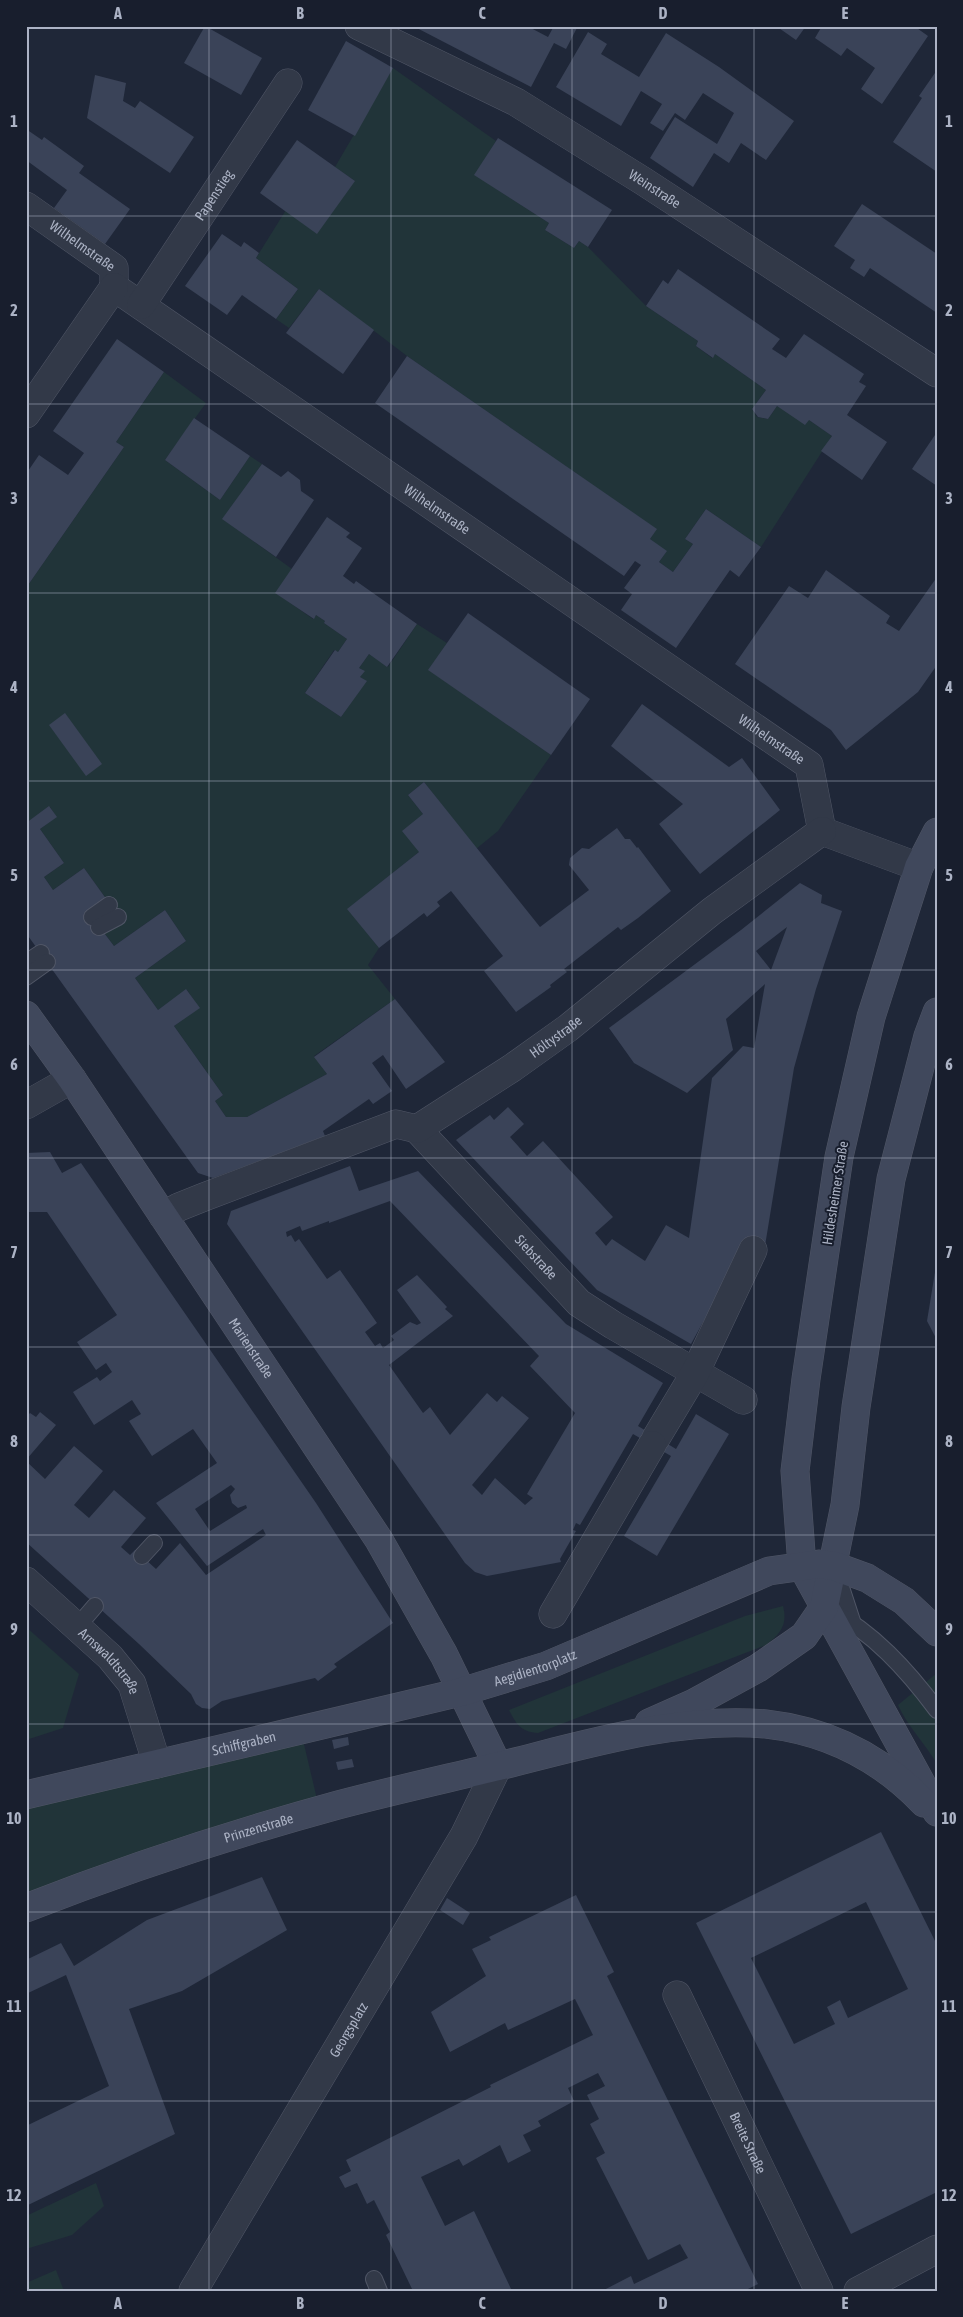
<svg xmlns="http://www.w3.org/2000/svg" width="963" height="2317" font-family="'Asap Condensed',sans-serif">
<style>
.green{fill:#213439}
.building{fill:#3a4358;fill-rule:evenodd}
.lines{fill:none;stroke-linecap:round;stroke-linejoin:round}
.lane-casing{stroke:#505666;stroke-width:18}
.street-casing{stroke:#505666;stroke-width:29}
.secondary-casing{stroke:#505666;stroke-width:29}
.lane{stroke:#323948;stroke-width:16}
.street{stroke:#323948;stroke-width:28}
.secondary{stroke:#40485c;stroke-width:28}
.grid{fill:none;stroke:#acb3c5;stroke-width:1;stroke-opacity:0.55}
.labels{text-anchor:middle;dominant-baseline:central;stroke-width:4;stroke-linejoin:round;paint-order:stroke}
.street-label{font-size:14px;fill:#acb3c5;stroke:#181e2d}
.neatline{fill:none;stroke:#acb3c5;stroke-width:2}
.grid-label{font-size:16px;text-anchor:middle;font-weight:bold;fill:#acb3c5}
</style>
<rect width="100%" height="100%" fill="#1f2738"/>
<g class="green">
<path d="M393,68l103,73 -21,34 74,48 -4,7 29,18 5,-7 9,6 58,59 52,35 -2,5 16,12 3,-4 51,36 -14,19 5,8 11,2 9,-13 32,14 23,16 -71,111 -55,-38 -21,30 8,5 -20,28 -14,-10 7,-10 -16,-13 6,-10 -249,-173 -88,-67 -30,39 -13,-9 22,-30 -42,-31 30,-48 69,-29 -20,-14z"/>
<path d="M164,372l42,31 -41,57 55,40 30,-44 12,8 -39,55 69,50 -16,24 37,26 3,-4 9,6 -1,2 23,16 -9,13 -4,-2 -29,43 36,24 25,-36 -6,-4 4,-6 -5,-3 10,-14 19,13 29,-43 30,19 -18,27 122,85 -53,76 -22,18 -52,-67 -16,13 15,19 -4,38 -71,57 31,39 -11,17 27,34 -81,57 13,18 -80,43h-21l-11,-16 8,-6 -49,-69 25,-18 -12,-18 -29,20 -23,-32 51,-37 -21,-31 -51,36 -25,-33 18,-13 -23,-32 -31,22 -9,-13 20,-14 -24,-34 16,-12 -6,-10 -24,16v-235l98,-141 -8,-5z"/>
<path d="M783,1606c5,19 -3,28 -17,39l-228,88c-17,-1 -22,-9 -29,-23l236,-94z"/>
<path d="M26,1627l53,47 -16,54 -37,12z"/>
<path d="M937,1673v91c-13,-22 -29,-37 -39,-59z"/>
<path d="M303,1740l14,59 -291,96v-90z"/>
<path d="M96,2183l8,23 -32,29 -46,14v-33z"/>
<path d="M56,2270l8,21h-38v-8z"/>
</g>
<g class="building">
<path d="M205,26l57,32 -21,37 -57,-32z"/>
<path d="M413,26h114l21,11 6,-11h24l-12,23 -12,-6 -23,44z"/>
<path d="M776,26h30l-10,14z"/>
<path d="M822,26h92l14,10 -46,68 -21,-15 14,-21 -28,-20 -6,8 -26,-18z"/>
<path d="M588,32l19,12 -6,10 38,23 27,-44 53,34 75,54 -28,39 -25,-17 -12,20 -15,-10 -21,34 -43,-29 25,-41 42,27 17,-31 -31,-20 -18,27 -10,-7 -12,18 -13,-8 12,-19 -21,-13 -20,35 -65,-39z"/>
<path d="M346,41l47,27 -38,68 -47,-26z"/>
<path d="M937,70v102l-44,-30 29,-44 -3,-2z"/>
<path d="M95,75l31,8 -3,18 12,7 5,-7 54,36 -24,36 -83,-55z"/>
<path d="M26,129l16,11 2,-3 40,29 -5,7 51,36 -25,35 -51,-36 13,-18 -41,-30z"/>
<path d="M498,138l114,72 -24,37 -9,-6 -5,7 -29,-18 4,-7 -75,-48z"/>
<path d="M297,140l58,41 -38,53 -57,-41z"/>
<path d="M862,204l75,50v59l-67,-45 -6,9 -14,-9 5,-8 -21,-14z"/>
<path d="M222,234l19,13 3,-5 15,11 -3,5 42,31 -22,30 -34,-24 -15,20 -42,-29z"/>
<path d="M678,269l102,70 -8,10 14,9 18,-24 60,40 -5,8 7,4 -19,29 40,27 -25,38 -41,-29 11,-15 -23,-16 -4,5 -28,-19 -9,13 -10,-2 -6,-8 14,-19 -51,-36 -2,4 -17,-12 2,-5 -52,-35 17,-26 5,4z"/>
<path d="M319,289l55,41 -31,44 -57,-41z"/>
<path d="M117,339l47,33 -48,70 8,5 -98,141v-114l13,-19 29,20 16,-22 -31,-22z"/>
<path d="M407,356l250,173 -7,10 17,12 -8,11 14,10 20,-28 -8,-5 21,-30 55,38 -22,30 -9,-7 -54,78 -55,-38 11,-16 -8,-6 17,-23 -6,-4 -11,15 -249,-173z"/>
<path d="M194,418l56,38 -30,44 -55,-40z"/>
<path d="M937,432v54l-25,-17z"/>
<path d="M262,464l19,13 7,-6 12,9 1,11 13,9 -38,57 -54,-38z"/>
<path d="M327,517l23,16 -4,4 16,11 -19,28 11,8 2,-3 61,43 -30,43 -18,-13 -10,14 6,3 -5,6 7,4 -26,36 -36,-24 30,-43 3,2 9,-13 -23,-16 1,-2 -9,-6 -2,4 -39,-26z"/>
<path d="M826,570l64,46 -4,7 13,8 38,-54v88l-19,27 -72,58 -15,-20 -96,-66 54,-78 19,12z"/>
<path d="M468,613l122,86 -39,56 -123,-85z"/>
<path d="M642,704l87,63 13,-9 38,52 -80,64 -41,-50 24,-20 -72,-58z"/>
<path d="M65,713l37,51 -16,12 -37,-51z"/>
<path d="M424,782l116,145 49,-37 -20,-25 1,-7 12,-10 7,1 28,-21 8,11h5l7,9 1,-1 33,44 -33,27 -17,12 -3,-3 -54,42 3,3 -17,13 1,2 -35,25 -32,-41 19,-15 -52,-65 -14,11 3,4 -13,11 -3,-4 -45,35 -32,-39 72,-57 -17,-21 21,-17 -15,-19z"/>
<path d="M49,806l8,11 -17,12 24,34 -20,14 9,13 31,-22 23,32 -18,13 25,33 51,-36 21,31 -51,37 23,32 28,-21 14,19 -26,18 49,69 -8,6 11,16h21l80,-43 -13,-17 81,-58 50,63 -39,27 -23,-34 -11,8 20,28 -19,13 -4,-5 -46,32 2,5 -112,42 -15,-5 -172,-240v-110z"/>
<path d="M800,883l22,12 -1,8 21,8 -26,78 -22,79 -30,184 -29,12 -44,80 -94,-54 -141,-150 34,-25 4,5 14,-13 16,17 -14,13 17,19 16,-15 70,76 -18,16 11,13 6,-7 33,22 21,-36 23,13 23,-160 31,-32 11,2 11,-64 -39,35 7,31 -46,43 -53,-30 -25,-35 132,-98zM787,927l-16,43 -15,-19z"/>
<path d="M50,1152l12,21 19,-10 235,340 77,120 -59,41 3,3 -19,14 -3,-3 -93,23 -12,8 -8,-1 -6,-4 -5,-10 -52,-50 -113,-102v-81l19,18 29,-33 29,25 -29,34 15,13 25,-28 32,28 -25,29 9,8 5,-5 21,19 24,-26 26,32 60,-40 -3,-6 -56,37 -51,-63 61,-40 -24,-34 -41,27 -23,-35 12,-7 -9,-14 -38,25 -21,-33 24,-15 3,4 12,-9 -6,-9 -10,7 -19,-28 40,-27 -70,-103h-21v-59zM231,1485l4,4 -5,6 2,8 6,5 8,-3 1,3 -37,23 -15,-22z"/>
<path d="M350,1166l9,25 59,-20 148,153 97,59 -25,43 38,23 20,-35 33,20 -72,122 -33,-20 47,-80 -38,-22 -53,91 -4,-2 -3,7 3,1 -16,28 1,3 -74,14 -12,-4 -10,-9 -238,-339 4,-13zM390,1201l149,155 -9,10 45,47 -48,81 6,4 -8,7 -30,-27 -13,17 -10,-10 57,-67 -27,-22 -5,6 -10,-9 -37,42 -20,-28 -7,6 -34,-48 64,-49 -8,-7 2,-2 -30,-32 -20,15 24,33 -4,2 -7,-3 -19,14 3,4 -11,8 -3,-5 -5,3 -10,-14 12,-9 -37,-53 -13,9 -28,-40 -4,3 -4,-7 -4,2 -1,-5 14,-6 2,5 27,-10v2z"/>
<path d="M936,1266h1v74l-10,-19z"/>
<path d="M40,1412l16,13 -30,35v-43l4,-4 6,4z"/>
<path d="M348,1737l1,8 -15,4 -2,-9z"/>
<path d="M352,1759l2,8 -16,3 -2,-8z"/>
<path d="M881,1832l56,113v247l-86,42 -155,-311zM866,1902l42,87 -60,29 -8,-18 -13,7 8,17 -41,20 -43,-86z"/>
<path d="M262,1877l25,53 -105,61 -53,18 46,125 -149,72v-80l83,-40 -43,-111 -40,19v-34l35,-17 13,23 73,-46z"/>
<path d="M576,1895l38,77 -7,4 151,308 -14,7h-142l29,-15 3,8 54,-26 -8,-14 -32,16 -52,-102 9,-5 -15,-29 9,-5 -12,-24 18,-9 -7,-13 -30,15 6,13 -36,20 3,5 -18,9 8,16 -23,12 -8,-18 -37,21 -4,-7 -38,18 24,49 29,-15 38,80h-99l-27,-56 4,-3 -16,-32 -7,4 -10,-21 -12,5 -6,-11 12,-6 -5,-11 145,-73 -1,-2 103,-50 -18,-36 -67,31 -3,-7 -55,29 -19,-40 55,-36 -14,-27 19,-9 -2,-3z"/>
<path d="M447,1898l23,15 -7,12 -23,-15z"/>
</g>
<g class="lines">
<defs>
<g id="lane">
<path d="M92,917l17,-12"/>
<path d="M99,927l19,-10"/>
<path d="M26,963l15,-10"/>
<path d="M26,977l21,-15"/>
<path d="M142,1556l12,-13"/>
<path d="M835,1569l17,52"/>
<path d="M828,1609c45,23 79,61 109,101"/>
<path d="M77,1627l18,-21"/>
<path d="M374,2279l5,12"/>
</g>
<g id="street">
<path id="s1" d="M359,26l157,76 127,79 294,192"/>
<path id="s2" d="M26,206l88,62v19"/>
<path id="s3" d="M114,287l695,478 13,66"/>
<path id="s4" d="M141,305l147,-222"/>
<path d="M26,414l88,-127"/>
<path d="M822,831l97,36"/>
<path d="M26,1105l46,-26"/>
<path id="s5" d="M417,1129l162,174 34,22 130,75"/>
<path id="s6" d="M163,1216l16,-9 25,-10 192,-73 21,5 95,-61 56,-40 144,-117 110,-80"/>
<path d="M656,1438l39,-65 58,-123"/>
<path id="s7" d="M26,1581l84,76 22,27 25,80"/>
<path d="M553,1614l99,-169"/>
<path id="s8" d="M677,1995l142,296"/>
<path id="s9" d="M193,2291l271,-455 34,-70"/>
<path d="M858,2291l79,-42"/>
</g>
<g id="secondary">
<path d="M937,832l-18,35 -48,150 -32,140 -33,222 -11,92 7,95 135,246"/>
<path id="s10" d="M26,1015l46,64 307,461 65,115 54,111"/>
<path d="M649,1723l45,-20 64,-35 46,-32 20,-29 21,-102 11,-98 35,-228 37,-143 9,-24"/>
<path id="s11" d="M26,1795l435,-103 85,-26 223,-95 50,-7 15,2 33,12 37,23 33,31"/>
<path id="s12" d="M26,1908c102,-40 206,-74 312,-103 53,-14 107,-26 161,-39 85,-21 179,-50 267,-42 62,7 115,34 158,79"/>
</g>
</defs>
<use href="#lane" class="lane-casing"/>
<use href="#street" class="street-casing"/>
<use href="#secondary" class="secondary-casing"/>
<use href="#lane" class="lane"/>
<use href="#street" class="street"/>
<use href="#secondary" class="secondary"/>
</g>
<path class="grid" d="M209,26v2265M391,26v2265M572,26v2265M754,26v2265M26,216h911M26,404h911M26,593h911M26,781h911M26,970h911M26,1158h911M26,1347h911M26,1535h911M26,1724h911M26,1912h911M26,2101h911"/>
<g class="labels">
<g class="street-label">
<text stroke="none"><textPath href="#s1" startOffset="338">Weinstraße</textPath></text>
<text stroke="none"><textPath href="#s4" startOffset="132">Papenstieg</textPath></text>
<text stroke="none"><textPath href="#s2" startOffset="69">Wilhelmstraße</textPath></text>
<text stroke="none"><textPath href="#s3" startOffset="392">Wilhelmstraße</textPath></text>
<text stroke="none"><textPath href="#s3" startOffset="798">Wilhelmstraße</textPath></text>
<text stroke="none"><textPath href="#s6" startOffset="439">Höltystraße</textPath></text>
<text transform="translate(835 1193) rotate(-81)">Hildesheimer Straße</text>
<text stroke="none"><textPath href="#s5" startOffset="175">Siebstraße</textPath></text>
<text stroke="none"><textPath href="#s10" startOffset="402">Marienstraße</textPath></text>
<text stroke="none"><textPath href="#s7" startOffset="116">Arnswaldtstraße</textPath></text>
<text stroke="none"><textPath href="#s11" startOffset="525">Aegidientorplatz</textPath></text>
<text stroke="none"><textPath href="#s11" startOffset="224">Schiffgraben</textPath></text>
<text stroke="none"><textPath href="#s12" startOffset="246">Prinzenstraße</textPath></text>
<text stroke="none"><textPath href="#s9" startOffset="304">Georgsplatz</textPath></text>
<text stroke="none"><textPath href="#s8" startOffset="164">Breite Straße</textPath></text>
</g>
</g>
<rect width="963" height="2317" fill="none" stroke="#181e2d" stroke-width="55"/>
<rect x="28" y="28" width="908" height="2262" class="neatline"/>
<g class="grid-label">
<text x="118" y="19">A</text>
<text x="300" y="19">B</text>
<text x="482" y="19">C</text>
<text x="663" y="19">D</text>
<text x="845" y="19">E</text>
<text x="14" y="127">1</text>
<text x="949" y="127">1</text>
<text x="14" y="316">2</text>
<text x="949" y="316">2</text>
<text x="14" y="504">3</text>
<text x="949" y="504">3</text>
<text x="14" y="693">4</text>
<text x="949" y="693">4</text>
<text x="14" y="881">5</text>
<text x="949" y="881">5</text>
<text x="14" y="1070">6</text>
<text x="949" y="1070">6</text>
<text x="14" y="1258">7</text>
<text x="949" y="1258">7</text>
<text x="14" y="1447">8</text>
<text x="949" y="1447">8</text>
<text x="14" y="1635">9</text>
<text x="949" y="1635">9</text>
<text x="14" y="1824">10</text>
<text x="949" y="1824">10</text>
<text x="14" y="2012">11</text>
<text x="949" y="2012">11</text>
<text x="14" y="2201">12</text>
<text x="949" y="2201">12</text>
<text x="118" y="2309">A</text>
<text x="300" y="2309">B</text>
<text x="482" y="2309">C</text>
<text x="663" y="2309">D</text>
<text x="845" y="2309">E</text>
</g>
</svg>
